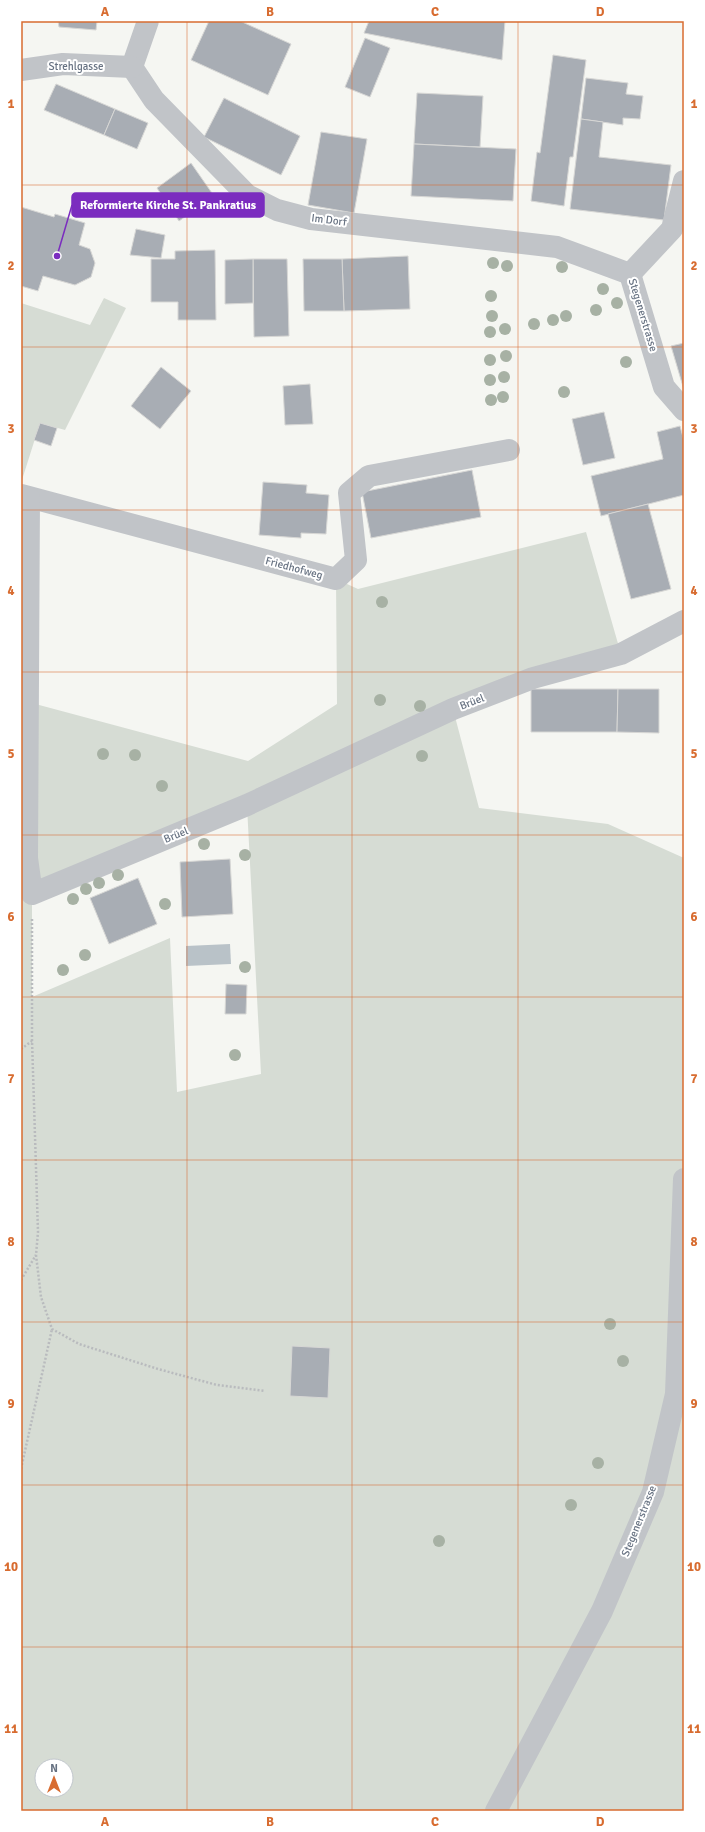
<svg xmlns="http://www.w3.org/2000/svg" width="705" height="1832" font-family="Signika,sans-serif">
<style>
.green{fill:#d6dcd4;fill-rule:evenodd}
.water{fill:#b9c2c8}
.building{fill:#a8adb4;stroke:#d7d7d5}
.lines{fill:none;stroke-linecap:round;stroke-linejoin:round}
.path{stroke:#b9bbbe;stroke-width:2.5;stroke-dasharray:2 2;stroke-linecap:butt}
.minor{stroke:#c1c4c8;stroke-width:22}
.tree{fill:#a7b1a4}
.grid{fill:none;stroke:#d86c30;stroke-width:1;stroke-opacity:0.55}
.labels{text-anchor:middle;dominant-baseline:central;stroke-width:4;stroke-linejoin:round;paint-order:stroke}
.street-label{font-size:11px;fill:#677282;stroke:#fff}
.leader{fill:none;stroke:#7b2cbf;stroke-width:1.5}
.callout-dot{fill:#7b2cbf;stroke:#fff;stroke-width:1.5}
.callout{fill:#7b2cbf;stroke:#7b2cbf;stroke-width:1.5}
.callout-label{font-size:12px;text-anchor:middle;font-weight:bold;fill:#fff}
.neatline{fill:none;stroke:#d86c30;stroke-width:1.5}
.grid-label{font-size:13px;text-anchor:middle;font-weight:bold;fill:#d86c30}
</style>
<rect width="100%" height="100%" fill="#f5f6f2"/>
<g class="green">
<path d="M104,298l22,10 -61,122 -25,-7 -19,60v-180l69,22z"/>
<path d="M586,532l35,122 -168,55 26,99 129,16 76,34v953h-663v-918l7,-191 220,59 89,-57 -1,-125 22,10zM247,806l14,268 -84,18 -7,-154 -138,59v-103zM42,1766h24v24h-24z"/>
</g>
<path class="water" d="M230,944l1,20 -45,2v-20z"/>
<g class="building">
<path d="M58,21h39l-1,9 -37,-3z"/>
<path d="M209,21h31l51,23 -23,51 -77,-35z"/>
<path d="M369,21h136l-3,39 -138,-27z"/>
<path d="M365,38l25,10 -20,49 -25,-10z"/>
<path d="M553,55l33,5 -13,97h-3l-6,49 -33,-5 6,-49 3,1z"/>
<path d="M586,78l42,5 -2,11 17,2 -3,23 -17,-1v7l-42,-6z"/>
<path d="M56,84l59,25 -11,26 -60,-25z"/>
<path d="M417,93l66,3 -3,51 -66,-3z"/>
<path d="M224,98l76,38 -19,39 -77,-38z"/>
<path d="M115,109l33,14 -11,26 -33,-14z"/>
<path d="M581,119l22,3 -4,35 72,8 -7,55 -94,-11z"/>
<path d="M321,132l46,7 -13,74 -46,-8z"/>
<path d="M414,144l102,5 -3,52 -102,-5z"/>
<path d="M191,163l23,33 -35,25 -22,-33z"/>
<path d="M21,207l33,10 1,-3 30,9 -6,22 11,4 5,14 -4,14 -16,8 -32,-9 -5,15 -17,-5z"/>
<path d="M136,229l29,6 -4,23 -31,-3z"/>
<path d="M215,250l1,70h-38v-18h-27v-43h24v-8z"/>
<path d="M408,256l2,53 -66,2 -2,-52z"/>
<path d="M253,259h34l2,77 -35,1z"/>
<path d="M253,259v44l-28,1v-44z"/>
<path d="M303,259h39l2,52h-40z"/>
<path d="M684,343v47l-13,-44z"/>
<path d="M161,367l30,24 -31,38 -29,-23z"/>
<path d="M310,384l3,40 -28,1 -2,-39z"/>
<path d="M604,412l11,46 -32,7 -11,-46z"/>
<path d="M40,423l17,5 -6,18 -17,-6z"/>
<path d="M680,426l4,15v54l-83,21 -10,-40 72,-17 -6,-27z"/>
<path d="M472,470l9,47 -110,21 -9,-46z"/>
<path d="M263,482l44,3 -1,8 23,2 -3,39 -25,-1v5l-42,-3z"/>
<path d="M648,504l23,85 -40,10 -23,-85z"/>
<path d="M531,689h87l-1,43h-86z"/>
<path d="M618,689h41v44l-42,-1z"/>
<path d="M230,859l3,55 -51,3 -2,-55z"/>
<path d="M138,878l19,46 -48,20 -19,-46z"/>
<path d="M226,984l21,1 -1,29h-21z"/>
<path d="M292,1346l38,2 -2,50 -38,-2z"/>
</g>
<g class="lines">
<g class="path">
<path d="M32,919v121l6,192 -2,23 5,42 11,32 27,15 79,25 59,16 48,6"/>
<path d="M21,1049l11,-8"/>
<path d="M21,1280l15,-25"/>
<path d="M21,1469l31,-140"/>
</g>
<g class="minor">
<path d="M132,67l22,33 93,95 30,15 34,9 246,28 73,27"/>
<path d="M132,67l16,-46"/>
<path d="M21,70l42,-6 69,3"/>
<path d="M630,274l34,113 20,23"/>
<path d="M630,274l42,-45 12,-48"/>
<path d="M21,495l315,84 20,-19 -7,-67 20,-17 140,-26"/>
<path d="M29,498l-2,360 5,36 215,-89 206,-96 80,-31 88,-24 63,-33"/>
<path d="M496,1811l106,-200 51,-119 23,-98 8,-215"/>
</g>
</g>
<g class="tree">
<circle cx="493" cy="263" r="6"/>
<circle cx="507" cy="266" r="6"/>
<circle cx="562" cy="267" r="6"/>
<circle cx="603" cy="289" r="6"/>
<circle cx="491" cy="296" r="6"/>
<circle cx="617" cy="303" r="6"/>
<circle cx="596" cy="310" r="6"/>
<circle cx="492" cy="316" r="6"/>
<circle cx="566" cy="316" r="6"/>
<circle cx="553" cy="320" r="6"/>
<circle cx="534" cy="324" r="6"/>
<circle cx="505" cy="329" r="6"/>
<circle cx="490" cy="332" r="6"/>
<circle cx="506" cy="356" r="6"/>
<circle cx="490" cy="360" r="6"/>
<circle cx="626" cy="362" r="6"/>
<circle cx="504" cy="377" r="6"/>
<circle cx="490" cy="380" r="6"/>
<circle cx="564" cy="392" r="6"/>
<circle cx="503" cy="397" r="6"/>
<circle cx="491" cy="400" r="6"/>
<circle cx="382" cy="602" r="6"/>
<circle cx="380" cy="700" r="6"/>
<circle cx="420" cy="706" r="6"/>
<circle cx="103" cy="754" r="6"/>
<circle cx="135" cy="755" r="6"/>
<circle cx="422" cy="756" r="6"/>
<circle cx="162" cy="786" r="6"/>
<circle cx="204" cy="844" r="6"/>
<circle cx="245" cy="855" r="6"/>
<circle cx="118" cy="875" r="6"/>
<circle cx="99" cy="883" r="6"/>
<circle cx="86" cy="889" r="6"/>
<circle cx="73" cy="899" r="6"/>
<circle cx="165" cy="904" r="6"/>
<circle cx="85" cy="955" r="6"/>
<circle cx="245" cy="967" r="6"/>
<circle cx="63" cy="970" r="6"/>
<circle cx="235" cy="1055" r="6"/>
<circle cx="610" cy="1324" r="6"/>
<circle cx="623" cy="1361" r="6"/>
<circle cx="598" cy="1463" r="6"/>
<circle cx="571" cy="1505" r="6"/>
<circle cx="439" cy="1541" r="6"/>
</g>
<path class="grid" d="M187,21v1790M352,21v1790M518,21v1790M21,185h663M21,347h663M21,510h663M21,672h663M21,835h663M21,997h663M21,1160h663M21,1322h663M21,1485h663M21,1647h663"/>
<g class="labels">
<g class="street-label">
<text x="76" y="66">Strehlgasse</text>
<text transform="translate(329 220) rotate(7)">Im Dorf</text>
<text transform="translate(643 315) rotate(73)">Stegenerstrasse</text>
<text transform="translate(294 568) rotate(15)">Friedhofweg</text>
<text transform="translate(472 702) rotate(-21)">Brüel</text>
<text transform="translate(176 835) rotate(-22)">Brüel</text>
<text transform="translate(639 1521) rotate(-68)">Stegenerstrasse</text>
</g>
</g>
<path class="leader" d="M57 256L72 205"/>
<circle class="callout-dot" cx="57" cy="256" r="4"/>
<rect class="callout" x="72" y="193" width="192" height="24" rx="4"/>
<g class="callout-label">
<text x="168" y="209">Reformierte Kirche St. Pankratius</text>
</g>
<rect width="705" height="1832" fill="none" stroke="#ffffff" stroke-width="44"/>
<g transform="translate(54 1778)"><circle r="19" fill="#ffffff" stroke="#c2c7cd"/>
<path d="M0-3L7 15L0 10L-7 15Z" fill="#d86c30"/>
<text y="-6" font-size="11" font-weight="bold" text-anchor="middle" fill="#677282">N</text>
</g>
<rect x="22" y="22" width="661" height="1788" class="neatline"/>
<g class="grid-label">
<text x="105" y="16">A</text>
<text x="270" y="16">B</text>
<text x="435" y="16">C</text>
<text x="600" y="16">D</text>
<text x="11" y="108">1</text>
<text x="694" y="108">1</text>
<text x="11" y="270">2</text>
<text x="694" y="270">2</text>
<text x="11" y="433">3</text>
<text x="694" y="433">3</text>
<text x="11" y="595">4</text>
<text x="694" y="595">4</text>
<text x="11" y="758">5</text>
<text x="694" y="758">5</text>
<text x="11" y="921">6</text>
<text x="694" y="921">6</text>
<text x="11" y="1083">7</text>
<text x="694" y="1083">7</text>
<text x="11" y="1246">8</text>
<text x="694" y="1246">8</text>
<text x="11" y="1408">9</text>
<text x="694" y="1408">9</text>
<text x="11" y="1571">10</text>
<text x="694" y="1571">10</text>
<text x="11" y="1733">11</text>
<text x="694" y="1733">11</text>
<text x="105" y="1826">A</text>
<text x="270" y="1826">B</text>
<text x="435" y="1826">C</text>
<text x="600" y="1826">D</text>
</g>
</svg>
